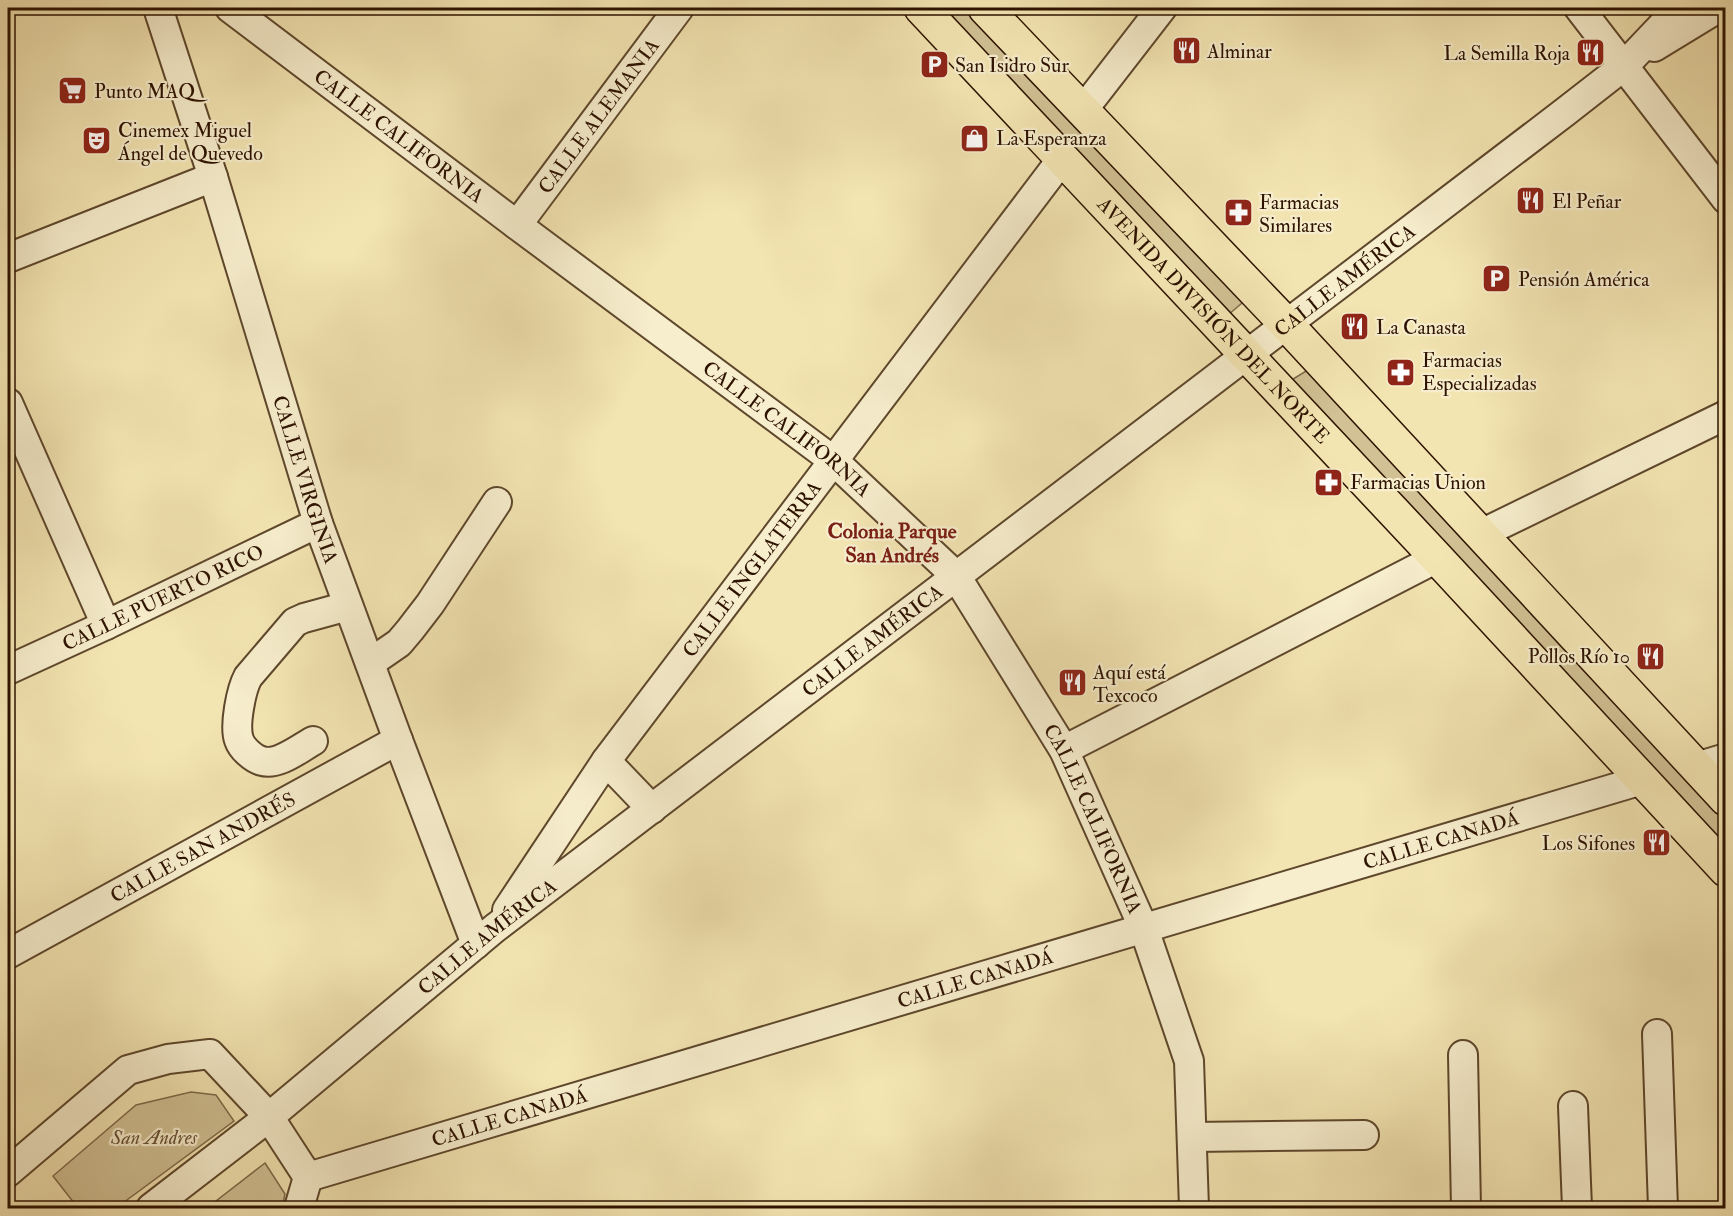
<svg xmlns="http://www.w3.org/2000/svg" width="1733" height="1216" font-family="'IM FELL Double Pica',serif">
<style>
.green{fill:#d1c194;stroke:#7f6a4a;stroke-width:1.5}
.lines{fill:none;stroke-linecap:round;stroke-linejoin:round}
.minor-casing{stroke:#5e472c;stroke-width:32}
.major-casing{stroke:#2d1200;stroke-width:36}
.minor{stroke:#f7eecd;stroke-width:28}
.major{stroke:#f3e5b2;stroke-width:33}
.labels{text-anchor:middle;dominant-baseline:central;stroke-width:4.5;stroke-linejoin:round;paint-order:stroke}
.poi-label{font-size:20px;fill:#2d1200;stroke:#f7eecd;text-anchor:start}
.street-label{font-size:20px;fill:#2d1200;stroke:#f7eecd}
.park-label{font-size:20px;font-style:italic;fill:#664f34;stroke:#f7eecd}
.neighbourhood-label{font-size:21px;font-weight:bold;fill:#7a1f14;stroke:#f7eecd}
</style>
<rect width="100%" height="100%" fill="#f3e5b2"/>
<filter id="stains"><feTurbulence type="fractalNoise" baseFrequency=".00333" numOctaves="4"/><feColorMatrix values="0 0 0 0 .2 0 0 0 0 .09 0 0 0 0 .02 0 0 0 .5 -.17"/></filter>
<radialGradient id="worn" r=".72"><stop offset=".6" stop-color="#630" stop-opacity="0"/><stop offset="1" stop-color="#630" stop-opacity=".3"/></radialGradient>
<g class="green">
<path d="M940,8h30l278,290 -20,17z"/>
<path d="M1311,368l414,451v33l-440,-468z"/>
<path d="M191,1092l25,3 18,26 -118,87h-38l-25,-32 83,-71z"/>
<path d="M265,1163l20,31 -3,14h-75z"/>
</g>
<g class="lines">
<defs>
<g id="minor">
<path id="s1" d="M158,8l55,169 105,346 80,217 78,204"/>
<path id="s2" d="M230,8l287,217 317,236 122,115 108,174 80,179 45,132 5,147"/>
<path d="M1579,8l147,191"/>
<path d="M1654,47l64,-39"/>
<path d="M1083,110l79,-102"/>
<path id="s3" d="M517,225l162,-217"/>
<path d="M8,258l205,-81"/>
<path d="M8,403l98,222"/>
<path d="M1481,534l245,-119"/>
<path d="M370,663l29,-20 11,-13 20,-26 67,-102"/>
<path id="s4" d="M8,670l98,-45 212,-102"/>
<path d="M313,741c-13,7 -35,25 -51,20 -8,-2 -20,-12 -23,-21 -5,-14 2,-50 9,-63l47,-55 9,-4 44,-12"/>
<path d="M1064,750l373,-192"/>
<path d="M606,761l46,48"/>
<path d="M1696,767l30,-9"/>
<path id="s5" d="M507,910l99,-149 456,-602"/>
<path id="s6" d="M8,954l390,-214"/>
<path d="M1657,1034l6,174"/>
<path d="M1463,1055l3,153"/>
<path d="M1573,1106l4,102"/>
<path d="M1192,1137l172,-2"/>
<path d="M8,1172l120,-102 40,-11 42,-5 59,63 39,60 -9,31"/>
<path id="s7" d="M308,1177l1334,-397"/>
<path id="s8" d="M151,1208l118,-91 226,-189 1070,-816 59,-46 38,-40 15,-18"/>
</g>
<g id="major">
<path id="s9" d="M921,8l516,550 289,312"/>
<path d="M985,8l302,317 439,474"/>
</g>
</defs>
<use href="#minor" class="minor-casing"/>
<use href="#major" class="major-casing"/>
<use href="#minor" class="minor"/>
<use href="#major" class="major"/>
</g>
<defs>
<symbol id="restaurant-square" viewBox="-11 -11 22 22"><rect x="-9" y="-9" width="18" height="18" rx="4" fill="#8f2418" stroke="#f7eecd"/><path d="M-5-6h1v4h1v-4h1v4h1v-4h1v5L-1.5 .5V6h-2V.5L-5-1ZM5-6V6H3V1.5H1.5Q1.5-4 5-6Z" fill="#fff"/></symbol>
<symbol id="parking-square" viewBox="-11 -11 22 22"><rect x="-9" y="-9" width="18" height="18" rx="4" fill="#8f2418" stroke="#f7eecd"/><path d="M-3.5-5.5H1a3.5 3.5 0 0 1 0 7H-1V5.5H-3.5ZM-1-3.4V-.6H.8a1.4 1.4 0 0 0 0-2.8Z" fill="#fff"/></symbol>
<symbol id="supermarket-square" viewBox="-11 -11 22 22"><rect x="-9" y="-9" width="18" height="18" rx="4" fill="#8f2418" stroke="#f7eecd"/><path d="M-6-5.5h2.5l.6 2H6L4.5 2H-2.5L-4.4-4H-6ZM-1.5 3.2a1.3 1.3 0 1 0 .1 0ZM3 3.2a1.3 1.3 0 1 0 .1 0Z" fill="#fff"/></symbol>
<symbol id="shop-square" viewBox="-11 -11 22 22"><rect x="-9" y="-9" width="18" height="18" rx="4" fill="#8f2418" stroke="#f7eecd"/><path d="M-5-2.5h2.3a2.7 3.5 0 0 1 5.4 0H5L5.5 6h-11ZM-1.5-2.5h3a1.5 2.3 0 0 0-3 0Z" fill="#fff"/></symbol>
<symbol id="theatre-square" viewBox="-11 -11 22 22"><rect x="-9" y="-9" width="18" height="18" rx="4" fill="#8f2418" stroke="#f7eecd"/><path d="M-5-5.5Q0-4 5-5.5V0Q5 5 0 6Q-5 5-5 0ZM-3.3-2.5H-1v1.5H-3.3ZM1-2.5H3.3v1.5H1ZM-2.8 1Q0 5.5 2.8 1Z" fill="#fff"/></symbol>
<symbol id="pharmacy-square" viewBox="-11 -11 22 22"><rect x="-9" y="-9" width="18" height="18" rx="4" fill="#8f2418" stroke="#f7eecd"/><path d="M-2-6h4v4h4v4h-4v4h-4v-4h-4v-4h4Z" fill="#fff"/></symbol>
</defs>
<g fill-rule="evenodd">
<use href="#restaurant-square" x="1170" y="34" width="33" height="33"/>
<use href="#restaurant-square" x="1574" y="36" width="33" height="33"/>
<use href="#parking-square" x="918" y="48" width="33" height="33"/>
<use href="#supermarket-square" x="56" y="74" width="33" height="33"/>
<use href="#shop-square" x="958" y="122" width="33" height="33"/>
<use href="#theatre-square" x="80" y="124" width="33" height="33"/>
<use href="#restaurant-square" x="1514" y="184" width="33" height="33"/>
<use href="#pharmacy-square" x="1222" y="196" width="33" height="33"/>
<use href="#parking-square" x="1480" y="262" width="33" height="33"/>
<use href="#restaurant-square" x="1338" y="310" width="33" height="33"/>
<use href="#pharmacy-square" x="1384" y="356" width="33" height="33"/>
<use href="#pharmacy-square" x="1312" y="466" width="33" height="33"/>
<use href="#restaurant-square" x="1634" y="640" width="33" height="33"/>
<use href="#restaurant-square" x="1056" y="666" width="33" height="33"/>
<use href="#restaurant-square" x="1640" y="826" width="33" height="33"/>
</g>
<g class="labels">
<g class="poi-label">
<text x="1207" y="51">Alminar</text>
<text x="1570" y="53" text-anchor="end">La Semilla Roja</text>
<text x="955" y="65">San Isidro Sur</text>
<text x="94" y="91">Punto MAQ</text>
<text x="118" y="130">Cinemex Miguel<tspan x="118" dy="23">Ángel de Quevedo</tspan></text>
<text x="996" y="138">La Esperanza</text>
<text x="1552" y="201">El Peñar</text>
<text x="1259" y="202">Farmacias<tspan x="1259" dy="23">Similares</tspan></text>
<text x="1518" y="279">Pensión América</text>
<text x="1376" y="327">La Canasta</text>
<text x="1422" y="360">Farmacias<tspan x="1422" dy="23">Especializadas</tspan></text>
<text x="1350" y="482">Farmacias Union</text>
<text x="1630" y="656" text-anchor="end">Pollos Río 10</text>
<text x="1093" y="672">Aquí está<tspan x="1093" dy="23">Texcoco</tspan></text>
<text x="1635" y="843" text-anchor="end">Los Sifones</text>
</g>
<g class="street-label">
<text stroke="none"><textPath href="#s3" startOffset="136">CALLE ALEMANIA</textPath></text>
<text stroke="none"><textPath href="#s2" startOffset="212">CALLE CALIFORNIA</textPath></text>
<text stroke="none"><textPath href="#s8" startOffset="1512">CALLE AMÉRICA</textPath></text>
<text stroke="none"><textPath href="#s9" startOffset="428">AVENIDA DIVISIÓN DEL NORTE</textPath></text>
<text stroke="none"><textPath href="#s2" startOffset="698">CALLE CALIFORNIA</textPath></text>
<text stroke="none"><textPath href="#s1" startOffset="494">CALLE VIRGINIA</textPath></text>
<text stroke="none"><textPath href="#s5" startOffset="420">CALLE INGLATERRA</textPath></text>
<text stroke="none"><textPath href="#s4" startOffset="171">CALLE PUERTO RICO</textPath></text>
<text stroke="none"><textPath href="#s8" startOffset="918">CALLE AMÉRICA</textPath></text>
<text stroke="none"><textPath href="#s2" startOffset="1202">CALLE CALIFORNIA</textPath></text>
<text stroke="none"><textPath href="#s7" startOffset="1182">CALLE CANADÁ</textPath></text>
<text stroke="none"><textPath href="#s6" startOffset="222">CALLE SAN ANDRÉS</textPath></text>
<text stroke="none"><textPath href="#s8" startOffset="432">CALLE AMÉRICA</textPath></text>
<text stroke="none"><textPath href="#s7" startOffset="696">CALLE CANADÁ</textPath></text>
<text stroke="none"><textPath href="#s7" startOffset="210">CALLE CANADÁ</textPath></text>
</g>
<g class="park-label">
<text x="154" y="1137">San Andres</text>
</g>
<g class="neighbourhood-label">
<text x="892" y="531">Colonia Parque<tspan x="892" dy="24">San Andrés</tspan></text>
</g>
</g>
<rect width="1733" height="1216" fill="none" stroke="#f3e5b2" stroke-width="30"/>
<rect x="9" y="9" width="1715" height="1198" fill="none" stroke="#2d1200" stroke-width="3"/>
<rect x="15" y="15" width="1703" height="1186" fill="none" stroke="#2d1200" stroke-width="1.5"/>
<rect width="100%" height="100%" filter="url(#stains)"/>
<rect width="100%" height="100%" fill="url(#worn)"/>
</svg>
